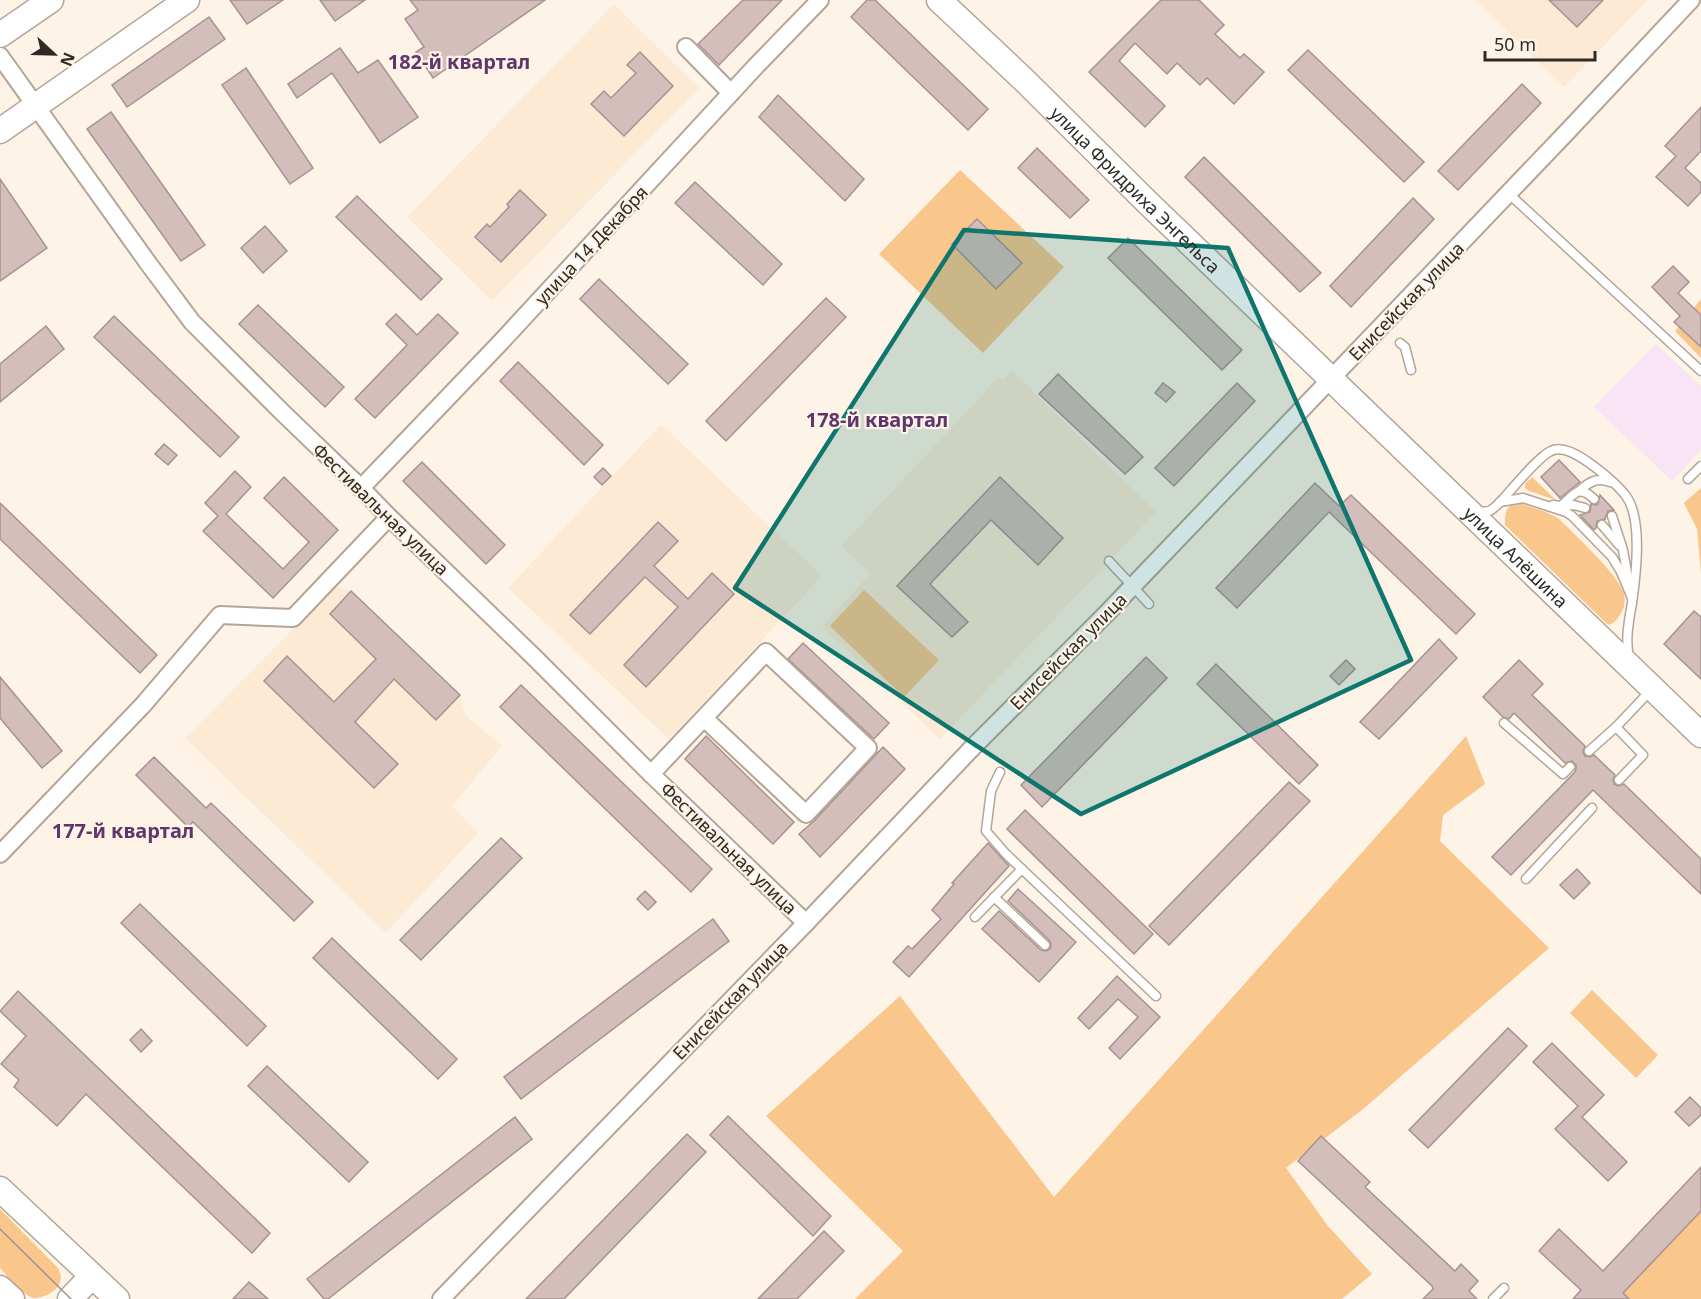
<svg xmlns="http://www.w3.org/2000/svg" width="1701" height="1299" font-family="'Noto Sans',sans-serif">
<style>
.built{fill:#fdead5}
.industrial{fill:#f8e4f4}
.green{fill:#f9c68c}
.building{fill:#d4bebb;stroke:#a79290;stroke-width:1.5}
.lines{fill:none;stroke-linecap:round;stroke-linejoin:round}
.lane-casing{stroke:#b3a597;stroke-width:11}
.street-casing{stroke:#b3a597;stroke-width:20}
.secondary-casing{stroke:#b3a597;stroke-width:27}
.lane{stroke:#fff;stroke-width:8}
.street{stroke:#fff;stroke-width:16}
.secondary{stroke:#fff;stroke-width:24}
.tram{stroke:#9d958c;stroke-width:1.5}
.marked{fill:#0f766e;fill-opacity:0.2;stroke:#0f766e;stroke-width:4.5;stroke-linejoin:round}
.labels{text-anchor:middle;dominant-baseline:central;stroke-width:4.5;stroke-linejoin:round;paint-order:stroke}
.street-label{font-size:18px;fill:#2f2a24;stroke:#fef3e7}
.neighbourhood-label{font-size:20px;font-weight:bold;fill:#5f356b;stroke:#fef3e7}
</style>
<rect width="100%" height="100%" fill="#fef3e7"/>
<g class="built">
<path d="M1475,0h173l-84,87z"/>
<path d="M614,4l85,84 -207,213 -85,-84z"/>
<path d="M1012,371l144,141 -216,227 -118,-113 49,-53 -30,-27 158,-169 4,3z"/>
<path d="M661,424l161,152 -153,163 -161,-151z"/>
<path d="M336,586l15,5 -21,23 46,45 -42,43 -47,-46 -23,25 110,107 24,-25 -43,-41 39,-43 42,41 24,-25 5,20 37,31 -50,60 26,27 -92,100 -201,-195z"/>
</g>
<path class="industrial" d="M1656,344l45,42v64l-29,31 -78,-74z"/>
<g class="green">
<path d="M960,170l104,97 -81,86 -104,-99z"/>
<path d="M1701,299v59l-26,-27z"/>
<path d="M1532,477l24,23 -27,-9 -4,-3v-4z"/>
<path d="M1701,488v86l-4,-45 -13,-26z"/>
<path d="M1517,502l29,10 12,6c16,16 61,57 66,76 2,8 0,16 -5,22 -3,5 -5,7 -11,9l-103,-100c0,-12 0,-18 12,-23z"/>
<path d="M864,590l75,70 -35,37 -74,-71z"/>
<path d="M1466,736l19,48 -42,31 -3,26 109,107 -187,162 -76,58 42,58 44,48 -30,25h-487l48,-48 -137,-135 134,-120 154,201z"/>
<path d="M1592,990l66,65 -22,23 -66,-65z"/>
<path d="M0,1209l58,59c2,4 4,10 2,14 -2,9 -18,17 -27,16 -13,-5 -24,-20 -33,-30z"/>
<path d="M1701,1211v88h-72l-6,-6z"/>
</g>
<g class="building">
<path d="M230,0h53l-36,24z"/>
<path d="M320,0h45l-30,21z"/>
<path d="M410,0h135l-112,78 -17,-26 8,-5 -19,-28 13,-9z"/>
<path d="M743,0h39l-63,65 -21,-21z"/>
<path d="M867,0h8l113,109 -20,21 -117,-113z"/>
<path d="M1161,0h38l25,25 -9,9 25,24 4,-4 20,18 -30,32 -27,-26 -7,7 -23,-22 -10,11 -32,-31 -16,18 46,45 -20,21 -56,-55z"/>
<path d="M1549,0h54l-26,27z"/>
<path d="M209,17l16,22 -98,68 -15,-22z"/>
<path d="M340,48l18,25 20,-13 40,57 -38,26 -48,-70 -35,25 -9,-14z"/>
<path d="M1308,50l116,112 -20,20 -116,-112z"/>
<path d="M640,52l33,34 -49,50 -33,-32 13,-13 7,7 25,-25 -9,-8z"/>
<path d="M246,68l67,100 -23,16 -68,-99z"/>
<path d="M1522,84l19,19 -83,87 -20,-19z"/>
<path d="M778,95l86,84 -19,22 -86,-84z"/>
<path d="M1701,107v44l-16,17 16,15v9l-13,14 -32,-29 20,-21 -11,-10z"/>
<path d="M111,112l94,133 -24,16 -94,-132z"/>
<path d="M1037,148l52,52 -19,18 -52,-50z"/>
<path d="M1204,157l117,116 -21,19 -115,-115z"/>
<path d="M0,179l47,69 -47,33z"/>
<path d="M695,182l87,82 -19,21 -88,-82z"/>
<path d="M520,190l26,25 -45,47 -26,-25 12,-13 3,3 19,-20 -2,-3z"/>
<path d="M357,196l85,83 -21,21 -85,-83z"/>
<path d="M1413,198l21,21 -83,88 -21,-21z"/>
<path d="M977,219l45,44 -26,26 -44,-45z"/>
<path d="M265,226l22,25 -24,22 -22,-25z"/>
<path d="M1128,238l114,112 -20,20 -114,-112z"/>
<path d="M1673,266l16,16 -11,11 23,22v32l-27,-25 6,-6 -28,-29z"/>
<path d="M599,279l89,85 -20,20 -88,-85z"/>
<path d="M826,298l20,19 -120,124 -20,-20z"/>
<path d="M258,305l86,82 -19,20 -86,-83z"/>
<path d="M396,314l21,21 21,-21 20,19 -83,85 -20,-19 52,-54 -21,-21z"/>
<path d="M114,316l125,121 -19,20 -126,-120z"/>
<path d="M46,326l18,23 -64,53v-38z"/>
<path d="M518,362l85,83 -19,20 -84,-84z"/>
<path d="M1058,374l85,83 -18,17 -86,-80z"/>
<path d="M1163,383l12,9 -9,10 -11,-9z"/>
<path d="M1237,383l18,18 -81,85 -19,-18z"/>
<path d="M164,444l13,11 -9,10 -13,-11z"/>
<path d="M1559,460l21,22 -20,16 -19,-21z"/>
<path d="M422,462l83,83 -19,19 -83,-83z"/>
<path d="M603,468l8,8 -9,9 -8,-8z"/>
<path d="M235,471l16,16 -25,27 57,55 26,-27 -45,-44 20,-21 54,53 -65,68 -70,-67 15,-15 -13,-13z"/>
<path d="M1000,477l63,61 -25,27 -47,-45 -61,64 38,38 -16,15 -55,-51z"/>
<path d="M1315,483l24,23 12,-11 124,119 -19,20 -127,-122 -92,96 -21,-20z"/>
<path d="M1600,495l14,15 -6,1 -3,8 -8,2 -1,7 -2,2 -14,-15 10,-3 1,-8 5,1 2,-1z"/>
<path d="M0,503l157,152 -17,18 -140,-134z"/>
<path d="M658,522l20,19 -24,25 34,33 24,-26 22,21 -88,93 -22,-22 54,-58 -33,-30 -55,57 -20,-19z"/>
<path d="M351,591l109,104 -24,25 -42,-41 -39,43 43,42 -24,24 -110,-107 23,-25 47,46 42,-43 -46,-45z"/>
<path d="M1694,611l7,6v62l-37,-35z"/>
<path d="M1439,639l18,19 -78,81 -19,-17z"/>
<path d="M803,643l86,80 -15,16 -86,-80z"/>
<path d="M1146,657l21,21 -125,129 -21,-22z"/>
<path d="M1346,660l9,9 -16,16 -9,-9z"/>
<path d="M1519,660l24,24 -11,11 53,51 -2,6 2,4 5,1 4,-2 21,20 -2,4 1,5 4,2 6,-2 77,75v35l-108,-104 -82,85 -19,-18 83,-85 1,-4v-3l-4,-4 -7,2 -51,-50 -5,6 -6,-2 -20,-20z"/>
<path d="M1216,664l102,101 -19,19 -102,-100z"/>
<path d="M0,677l62,74 -20,17 -42,-50z"/>
<path d="M521,685l191,184 -21,23 -191,-185z"/>
<path d="M706,736l88,86 -21,22 -88,-85z"/>
<path d="M883,747l22,22 -85,88 -21,-23 15,-13z"/>
<path d="M154,757l52,51 5,-5 102,99 -19,19 -101,-99 -5,5 -52,-52z"/>
<path d="M1289,782l21,19 -141,144 -20,-19z"/>
<path d="M1025,810l128,124 -19,20 -127,-125z"/>
<path d="M501,838l21,20 -101,102 -21,-20z"/>
<path d="M988,843l21,23 -100,111 -16,-15 15,-16 4,3 29,-30 -9,-9 22,-26 -2,-1z"/>
<path d="M1577,869l13,14 -16,16 -14,-14z"/>
<path d="M1018,889l58,53 -37,40 -57,-53 17,-18 42,39 5,1 4,-2 1,-5 -2,-4 -41,-39z"/>
<path d="M645,891l11,11 -8,8 -11,-11z"/>
<path d="M140,904l126,122 -19,20 -126,-123z"/>
<path d="M713,919l16,22 -208,158 -17,-22z"/>
<path d="M332,938l125,121 -19,20 -125,-121z"/>
<path d="M1117,976l43,41 -40,42 -11,-11 29,-31 -20,-18 -29,30 -11,-11z"/>
<path d="M18,991l252,242 -18,20 -166,-159 -29,32 -43,-39 5,-7 -18,-16 25,-28 -26,-25z"/>
<path d="M1508,1028l19,18 -99,102 -19,-18z"/>
<path d="M141,1029l11,12 -11,11 -11,-12z"/>
<path d="M1552,1043l52,52 -22,22 45,45 -19,19 -53,-52 23,-23 -45,-44z"/>
<path d="M267,1066l101,96 -19,20 -101,-96z"/>
<path d="M1690,1097l11,11v7l-12,11 -14,-14z"/>
<path d="M728,1116l103,100 -18,20 -103,-101z"/>
<path d="M515,1117l17,22 -204,160h-4l-17,-20z"/>
<path d="M687,1134l19,18 -142,147h-38z"/>
<path d="M1321,1136l49,46 -5,5 90,84 6,-7 17,17 -9,10 8,8h-54l10,-10 -1,-3 -134,-125z"/>
<path d="M1701,1167v44l-78,82 6,6h-56l8,-9 -42,-39 20,-22 44,42z"/>
<path d="M824,1231l20,20 -47,48h-39z"/>
<path d="M249,1282l19,17h-35z"/>
</g>
<g class="lines">
<defs>
<g id="lane">
<path d="M1508,193l193,178"/>
<path d="M1400,343l5,4 6,23"/>
<path d="M1688,479l13,-13"/>
<path d="M1579,491c10,-9 18,-14 31,-9"/>
<path d="M1500,502l23,-4 43,14 6,4 40,41 9,15 11,26"/>
<path d="M1553,505l8,1c13,-12 18,-22 33,-7"/>
<path d="M1562,506l12,-1 11,3"/>
<path d="M1475,511c4,0 10,1 14,0 5,-2 10,-8 14,-12 10,-11 36,-43 48,-48 12,-6 28,5 37,11 14,10 28,21 38,34 17,23 10,79 6,107 -3,17 -7,37 -3,54"/>
<path d="M1612,516l11,34 6,34"/>
<path d="M1602,525l17,20"/>
<path d="M1109,561l40,43"/>
<path d="M1504,723l59,51 7,-7"/>
<path d="M1616,727l27,28 -24,25"/>
<path d="M1589,751l27,-24 36,-38"/>
<path d="M1000,772l-9,19 -5,40 20,23 150,142"/>
<path d="M1526,879l66,-71"/>
<path d="M994,897l51,48"/>
<path d="M975,917l47,-48"/>
<path d="M1493,1299l11,-11"/>
</g>
<g id="street">
<path d="M686,47l45,46"/>
<path d="M0,56l148,207 44,59 91,91 78,75 28,29 146,141 116,116 155,149"/>
<path d="M361,488l139,-145 256,-277 64,-66"/>
<path d="M651,774l115,-122 102,96 -62,66 -101,-95"/>
<path d="M0,854l143,-149 77,-90 73,3 96,-101"/>
<path d="M441,1299l365,-376 167,-176 133,-133 460,-481 125,-133"/>
</g>
<g id="secondary">
<path id="s1" d="M939,0l85,80 123,122 554,533"/>
<path d="M0,35l51,-35"/>
<path d="M0,131l187,-131"/>
<path d="M0,1189l117,110"/>
<path d="M0,1288l12,11"/>
<path d="M70,1299l22,-23"/>
</g>
</defs>
<use href="#lane" class="lane-casing"/>
<use href="#street" class="street-casing"/>
<use href="#secondary" class="secondary-casing"/>
<use href="#lane" class="lane"/>
<use href="#street" class="street"/>
<use href="#secondary" class="secondary"/>
<path class="tram" d="M0,1229l71,70"/>
</g>
<path class="marked" d="M964,230l264,18 183,412 -330,154 -346,-226z"/>
<g class="labels">
<g class="street-label">
<text stroke="none"><textPath href="#s1" startOffset="273">улица Фридриха Энгельса</textPath></text>
<text transform="translate(591 245) rotate(-47)">улица 14 Декабря</text>
<text transform="translate(1406 301) rotate(-46)">Енисейская улица</text>
<text transform="translate(381 509) rotate(44)">Фестивальная улица</text>
<text stroke="none"><textPath href="#s1" startOffset="802">улица Алёшина</textPath></text>
<text transform="translate(1068 651) rotate(-45)">Енисейская улица</text>
<text transform="translate(729 848) rotate(44)">Фестивальная улица</text>
<text transform="translate(730 1000) rotate(-46)">Енисейская улица</text>
</g>
<g class="neighbourhood-label">
<text x="459" y="61">182-й квартал</text>
<text x="877" y="419">178-й квартал</text>
<text x="123" y="830">177-й квартал</text>
</g>
</g>
<g transform="translate(54 54) rotate(112)" stroke="#fef3e7" stroke-width="4.5" paint-order="stroke">
<path d="M0-4.5L10 22L0 15L-10 22Z" fill="#2f2a24"/>
<text y="-9" font-size="16" font-weight="bold" text-anchor="middle" fill="#2f2a24">N</text>
</g>
<path d="M1485 51v9h110v-9" fill="none" stroke="#2f2a24" stroke-width="3"/>
<text x="1494" y="51" font-size="18" fill="#2f2a24" stroke="#fef3e7" stroke-width="4.5" paint-order="stroke">50 m</text>
</svg>
